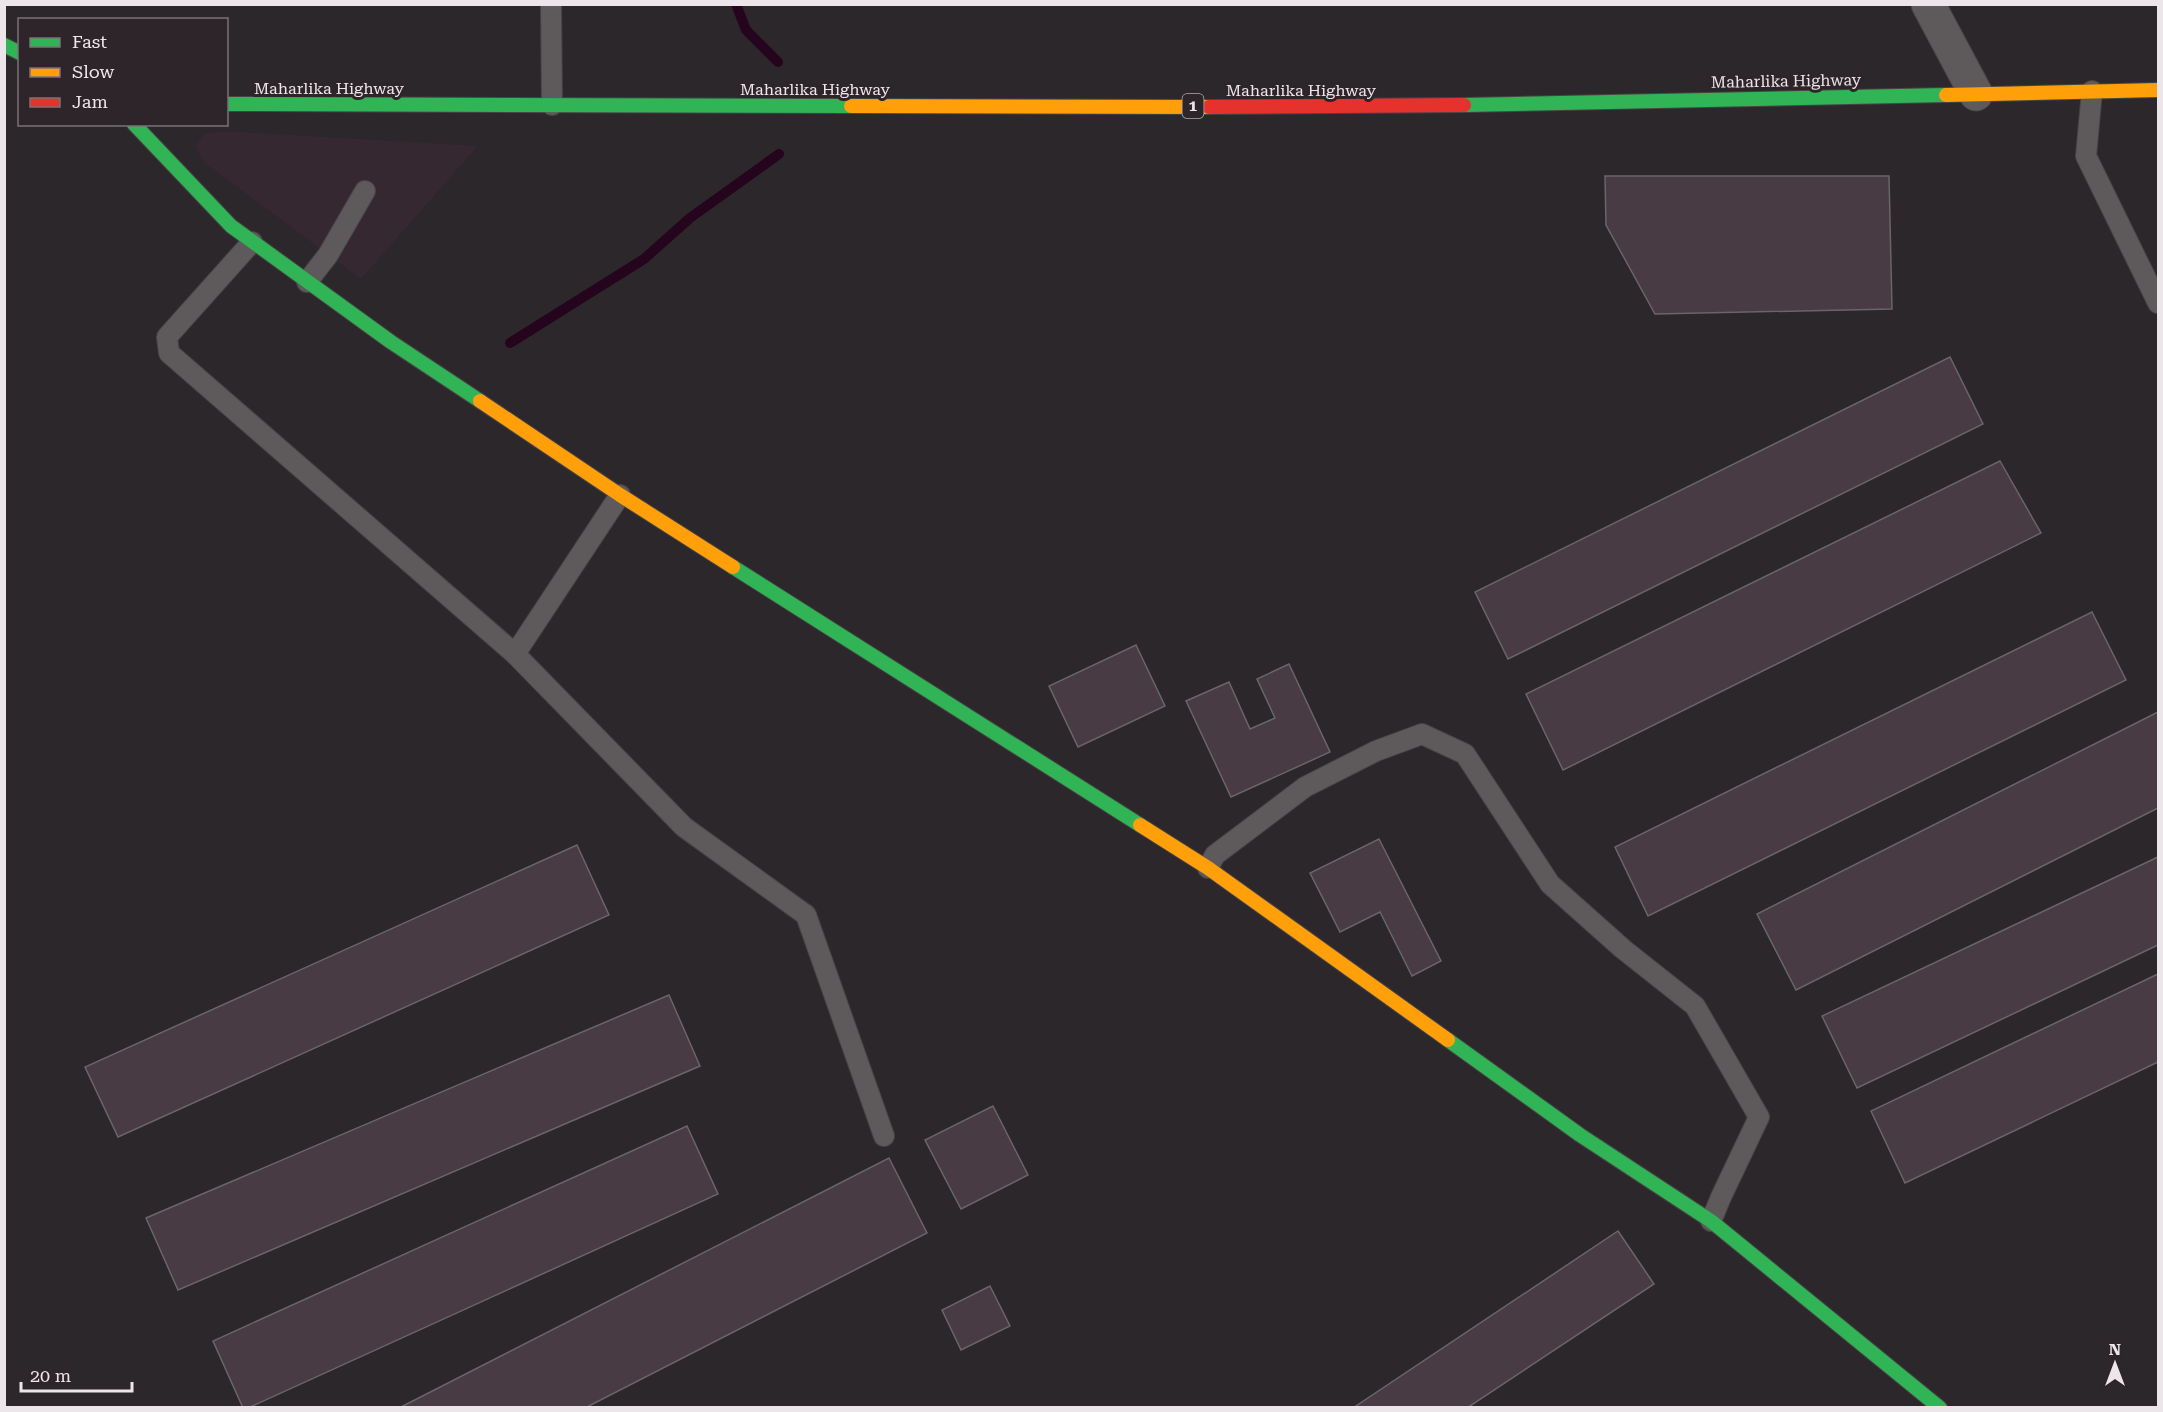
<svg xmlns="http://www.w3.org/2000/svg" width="2163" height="1412" font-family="'Roboto Serif',serif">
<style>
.built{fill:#362831}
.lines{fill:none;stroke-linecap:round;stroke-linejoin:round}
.stream{stroke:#25041d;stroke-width:10}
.building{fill:#483b44;stroke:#6a6568;stroke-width:1.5}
.lane-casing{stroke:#474346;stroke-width:22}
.street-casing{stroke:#474346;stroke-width:35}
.fast-casing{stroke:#474346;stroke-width:16}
.slow-casing{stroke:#474346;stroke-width:16}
.jam-casing{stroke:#474346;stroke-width:16}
.lane{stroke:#5e5a5c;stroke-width:20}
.street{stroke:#5e5a5c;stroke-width:33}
.fast{stroke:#30b455;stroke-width:14}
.slow{stroke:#ff9f0a;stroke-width:14}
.jam{stroke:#e5322d;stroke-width:14}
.labels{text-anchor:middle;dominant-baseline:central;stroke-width:6;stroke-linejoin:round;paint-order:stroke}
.shield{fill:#2e252b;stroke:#b3abb0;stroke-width:1.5}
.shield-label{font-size:15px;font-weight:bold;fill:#ece5e9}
.street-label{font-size:16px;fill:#ece5e9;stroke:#2e252b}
</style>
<rect width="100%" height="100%" fill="#2c272a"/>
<path class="built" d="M224,131l254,15 -117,133 -157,-117 -9,-16 10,-12z"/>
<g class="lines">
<g class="stream">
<path d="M736,4l10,26 32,32"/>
<path d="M510,343l134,-84 46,-41 89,-64"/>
</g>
</g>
<g class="building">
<path d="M1605,176h284l3,133 -237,5 -49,-89z"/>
<path d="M1950,357l33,67 -475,235 -33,-67z"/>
<path d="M2000,461l41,72 -478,237 -37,-76z"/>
<path d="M2092,612l34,68 -478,236 -33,-69z"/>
<path d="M1136,645l29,61 -87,41 -29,-61z"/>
<path d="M1289,664l41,88 -99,45 -45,-96 43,-19 21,47 25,-11 -18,-39z"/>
<path d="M2158,712v96l-362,182 -39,-76z"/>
<path d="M1379,839l62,122 -29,15 -32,-64 -40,20 -30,-59z"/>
<path d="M577,845l32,70 -491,222 -33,-70z"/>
<path d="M2158,857v88l-301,143 -35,-72z"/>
<path d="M2158,974v88l-253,121 -34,-72z"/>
<path d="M669,995l31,71 -522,224 -32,-72z"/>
<path d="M993,1106l35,69 -67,34 -36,-69z"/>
<path d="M687,1126l31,68 -470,214h-5l-30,-67z"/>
<path d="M889,1158l38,75 -342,175h-186z"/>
<path d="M1618,1231l36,53 -187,124h-114z"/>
<path d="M990,1286l20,40 -49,24 -19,-40z"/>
</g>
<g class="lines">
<defs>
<g id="lane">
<path d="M551,4l1,101"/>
<path d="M2092,91l-6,65 72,147"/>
<path d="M252,242l-85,95 2,16 346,301 169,173 122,88 78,221"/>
<path d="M307,282l21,-27 37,-64"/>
<path d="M515,654l105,-159"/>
<path d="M1208,868l7,-13 90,-68 71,-36 46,-17 43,20 85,130 73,65 72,57 64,111 -38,80 -10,24"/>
</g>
<path id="street" d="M1928,4l48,90"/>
<g id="fast">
<path d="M4,45l16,8"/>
<path d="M226,104l625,2"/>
<path d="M1464,105l482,-10"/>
<path d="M134,124l97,102 160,116 89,59"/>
<path d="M733,567l407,258"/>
<path d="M1448,1040l132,95 131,86 229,187"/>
</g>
<g id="slow">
<path d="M1946,95l212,-5"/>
<path d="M851,106l358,1"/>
<path d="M480,401l140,94 113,72"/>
<path d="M1140,825l68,43 240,172"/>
</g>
<path id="jam" d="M1209,107l255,-2"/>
</defs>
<use href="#lane" class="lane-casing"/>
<use href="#street" class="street-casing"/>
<use href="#fast" class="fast-casing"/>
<use href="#slow" class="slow-casing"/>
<use href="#jam" class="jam-casing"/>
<use href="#lane" class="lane"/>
<use href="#street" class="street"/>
<use href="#fast" class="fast"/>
<use href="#slow" class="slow"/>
<use href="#jam" class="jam"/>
</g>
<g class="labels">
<rect class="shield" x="1182.5" y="94" width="21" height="24" rx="4.5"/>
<g class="shield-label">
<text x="1193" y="106">1</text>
</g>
<g class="street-label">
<text transform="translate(1786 81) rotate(-1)">Maharlika Highway</text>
<text x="329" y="88">Maharlika Highway</text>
<text x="815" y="89">Maharlika Highway</text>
<text x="1301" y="90">Maharlika Highway</text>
</g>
</g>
<rect width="2163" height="1412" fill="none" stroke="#ece5e9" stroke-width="12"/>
<rect x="18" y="18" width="210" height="108" fill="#2e252b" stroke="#7a7277" stroke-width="1.5"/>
<rect x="30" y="38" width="30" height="9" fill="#30b455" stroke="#7a7277" stroke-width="1.5"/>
<text x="72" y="48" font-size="18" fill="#ece5e9">Fast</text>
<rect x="30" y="68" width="30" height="9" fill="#ff9f0a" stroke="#7a7277" stroke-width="1.5"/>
<text x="72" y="78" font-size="18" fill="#ece5e9">Slow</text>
<rect x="30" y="98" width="30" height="9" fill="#e5322d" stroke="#7a7277" stroke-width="1.5"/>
<text x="72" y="108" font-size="18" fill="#ece5e9">Jam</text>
<g transform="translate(2115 1364)" stroke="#2e252b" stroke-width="4.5" paint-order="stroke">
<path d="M0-4.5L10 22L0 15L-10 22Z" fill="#ece5e9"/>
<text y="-9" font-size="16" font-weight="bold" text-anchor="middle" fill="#ece5e9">N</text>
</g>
<path d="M21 1382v9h111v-9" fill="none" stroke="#ece5e9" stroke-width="3"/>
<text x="30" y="1382" font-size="18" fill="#ece5e9" stroke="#2e252b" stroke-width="4.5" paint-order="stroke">20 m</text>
</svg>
